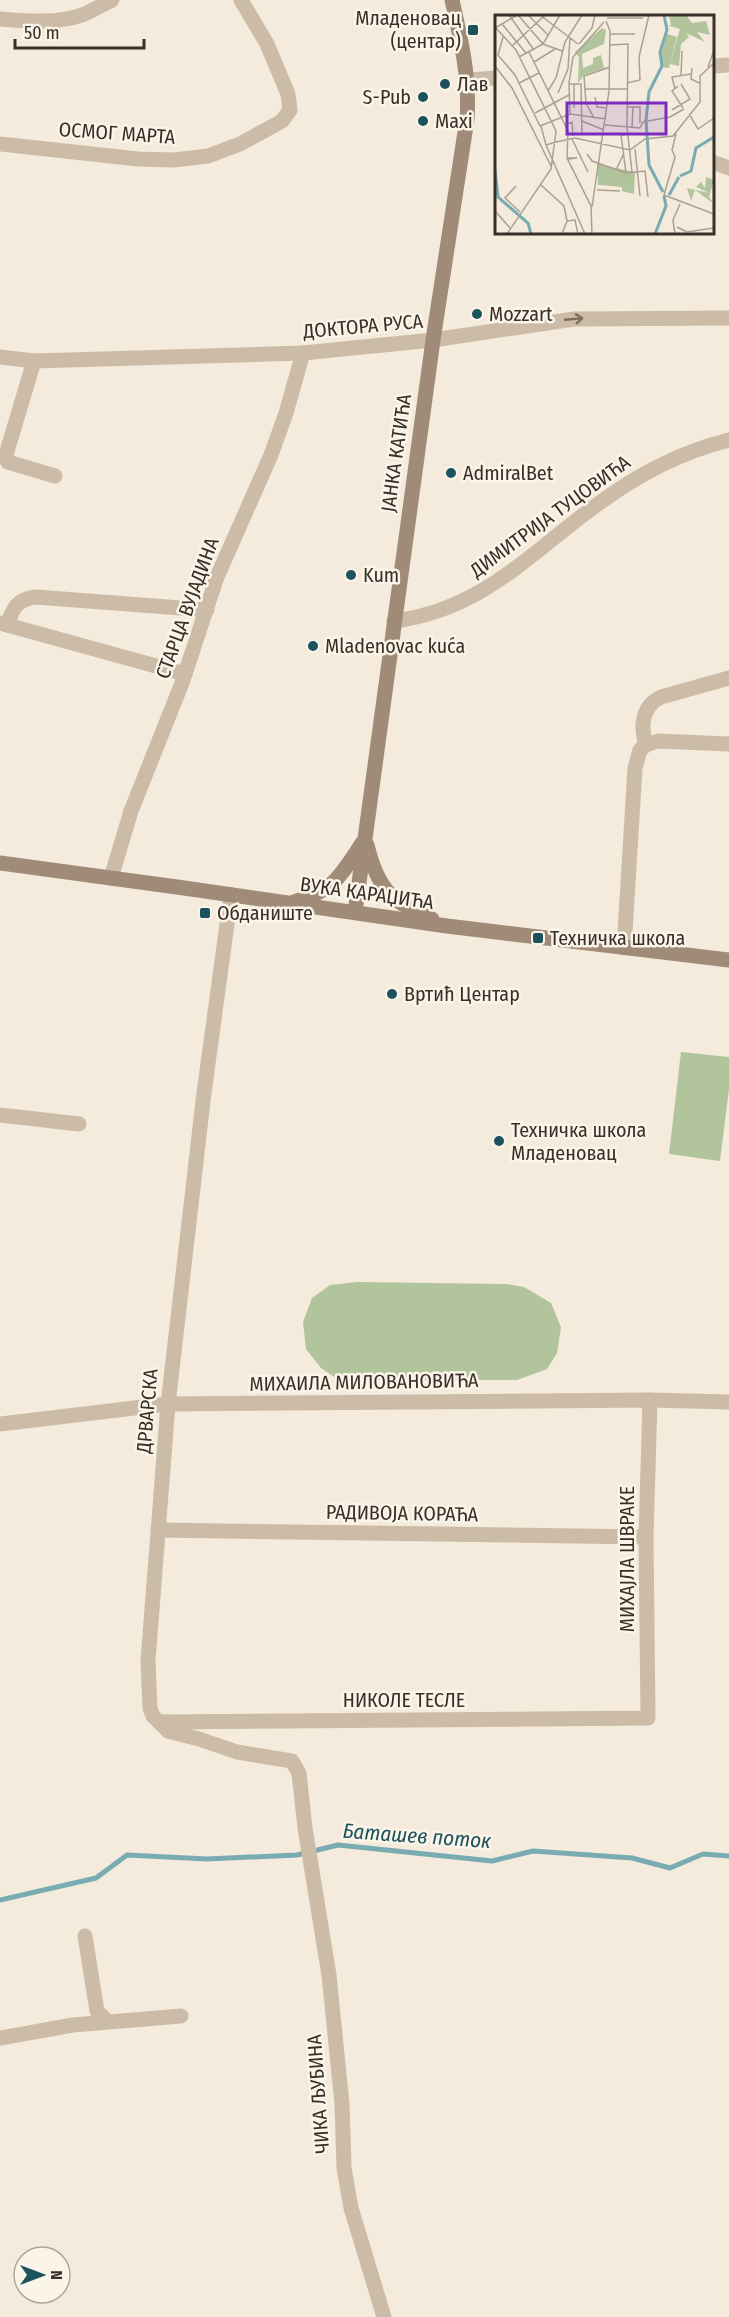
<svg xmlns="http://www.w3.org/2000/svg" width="729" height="2317" font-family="'Fira Sans Condensed',sans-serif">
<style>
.pitch{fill:#b2c49b}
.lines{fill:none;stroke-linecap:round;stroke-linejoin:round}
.stream{stroke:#79abb2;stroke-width:5}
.street{stroke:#ccbca7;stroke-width:15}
.secondary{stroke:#a08b78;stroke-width:15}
.oneway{stroke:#7b6e61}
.poi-dot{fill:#1b525d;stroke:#fbf4e9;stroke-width:2}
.labels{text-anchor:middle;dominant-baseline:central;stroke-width:5;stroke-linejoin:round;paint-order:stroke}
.poi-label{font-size:20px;fill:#392f28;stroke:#fbf4e9;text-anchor:start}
.street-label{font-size:20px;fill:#392f28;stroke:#fbf4e9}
.water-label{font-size:21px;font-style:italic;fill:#1b525d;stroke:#fbf4e9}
.inset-river{fill:none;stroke:#79abb2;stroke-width:3}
.inset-road{fill:none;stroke:#a9a094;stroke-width:1.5}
.view{fill:#7b2cbf;fill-opacity:0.15;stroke:#7b2cbf;stroke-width:3}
.inset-edge{fill:none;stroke:#392f28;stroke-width:3}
</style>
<rect width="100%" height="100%" fill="#f4ebdc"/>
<g class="pitch">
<path d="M681,1052l48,5v32l-9,72 -51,-7z"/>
<path d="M357,1282l149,2 18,3 27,16 10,24 -4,26 -10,16 -30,11h-178l-18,-12 -15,-19 -3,-27 9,-24 18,-13z"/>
</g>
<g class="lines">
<path class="stream" d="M0,1900l96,-22 31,-23 80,4 90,-4 41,-10 154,16 41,-10 99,7 38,10 33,-14 26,2"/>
<g class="street">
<path d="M0,19c27,2 56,5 82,-4 10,-4 20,-10 30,-15"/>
<path d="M712,66l17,-1"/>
<path d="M468,80l28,-2"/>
<path d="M0,144l138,15 36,1 34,-4 32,-12 42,-23 8,-11 -2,-16 -21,-50 -26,-44"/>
<path d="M712,162l17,6"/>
<path d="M0,357l34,4 269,-8 130,-13 141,-21 155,-1"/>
<path d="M34,361l-29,97 3,4 47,14"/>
<path d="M394,621c88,-11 136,-68 204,-117 39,-29 83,-52 131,-64"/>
<path d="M0,623l185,51"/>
<path d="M7,625c6,-17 10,-26 29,-28l171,13"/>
<path d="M646,745l12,-4 71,3"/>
<path d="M111,878l20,-67 51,-128 35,-106 54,-122 15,-42 17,-60"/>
<path d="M231,895l-27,198 -36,311 -20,257 2,47 3,8 15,15 31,8 38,13 55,9 7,12 6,55 24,147 13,129 2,64 7,40 33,109"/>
<path d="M624,948l11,-180 5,-18 6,-5c-6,-19 -4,-39 15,-48l68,-19"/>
<path d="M0,1115l79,9"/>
<path d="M0,1424l168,-20 482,-4 79,2"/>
<path d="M158,1530l488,7"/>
<path d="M159,1722l489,-4 -2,-181 4,-137"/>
<path d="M85,1936l12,75 10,10"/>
<path d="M0,2038l73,-13 108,-9"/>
</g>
<g class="secondary">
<path d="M367,845c11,45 24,56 65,74"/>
<path d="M0,863l184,25 263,38 282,34"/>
<path d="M294,902c41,-12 46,-26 69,-60"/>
<path d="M355,912l78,-572 34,-221c3,-41 -6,-79 -15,-119"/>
</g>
</g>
<defs><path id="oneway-shaft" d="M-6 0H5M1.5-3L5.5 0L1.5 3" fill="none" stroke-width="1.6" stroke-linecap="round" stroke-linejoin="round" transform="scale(1.5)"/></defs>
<use class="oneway" href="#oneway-shaft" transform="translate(574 319) rotate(-5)"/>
<g class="poi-dot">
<rect x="467" y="24" width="12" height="12" rx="3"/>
<circle cx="445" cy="84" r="6"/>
<circle cx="423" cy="97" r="6"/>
<circle cx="423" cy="121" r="6"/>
<circle cx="477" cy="314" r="6"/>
<circle cx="451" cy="473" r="6"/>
<circle cx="351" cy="575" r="6"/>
<circle cx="313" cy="646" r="6"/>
<rect x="199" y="907" width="12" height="12" rx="3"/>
<rect x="532" y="932" width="12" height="12" rx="3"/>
<circle cx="392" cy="994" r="6"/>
<circle cx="499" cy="1141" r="6"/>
</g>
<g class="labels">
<g class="poi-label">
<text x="461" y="18" text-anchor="end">Младеновац<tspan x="461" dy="23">(центар)</tspan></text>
<text x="457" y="84">Лав</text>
<text x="411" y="97" text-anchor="end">S-Pub</text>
<text x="435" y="121">Maxi</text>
<text x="489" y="314">Mozzart</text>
<text x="463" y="473">AdmiralBet</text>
<text x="363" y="575">Kum</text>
<text x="325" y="646">Mladenovac kuća</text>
<text x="217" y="913">Обданиште</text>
<text x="550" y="938">Техничка школа</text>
<text x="404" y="994">Вртић Центар</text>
<text x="511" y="1130">Техничка школа<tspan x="511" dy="23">Младеновац</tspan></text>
</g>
<g class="street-label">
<text transform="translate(117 133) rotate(4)">ОСМОГ МАРТА</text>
<text transform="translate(363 326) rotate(-5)">ДОКТОРА РУСА</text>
<text transform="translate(396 453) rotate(-82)">ЈАНКА КАТИЋА</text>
<text transform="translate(550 516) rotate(-36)">ДИМИТРИЈА ТУЦОВИЋА</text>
<text transform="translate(187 608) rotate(-70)">СТАРЦА ВУЈАДИНА</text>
<text transform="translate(367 893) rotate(8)">ВУКА КАРАЏИЋА</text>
<text transform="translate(364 1382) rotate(-1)">МИХАИЛА МИЛОВАНОВИЋА</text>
<text transform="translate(147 1411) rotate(-85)">ДРВАРСКА</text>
<text transform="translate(402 1513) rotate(1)">РАДИВОЈА КОРАЋА</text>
<text transform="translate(627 1559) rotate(-90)">МИХАЈЛА ШВРАКЕ</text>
<text x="404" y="1700">НИКОЛЕ ТЕСЛЕ</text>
<text transform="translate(318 2094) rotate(-94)">ЧИКА ЉУБИНА</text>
</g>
<g class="water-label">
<text transform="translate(417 1836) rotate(4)">Баташев поток</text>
</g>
</g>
<g transform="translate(495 15)">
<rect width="219" height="219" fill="#f4ebdc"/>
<path d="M174,0h17l6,8 14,-2 4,14 -13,-3 8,10 -19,-9 3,4 -8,7 -2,22 -9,-2 10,-35 -13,-4h4zM107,13l4,2 -2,14 -22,10 1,14 10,-4v-6l8,-3 3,13 -20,7 -6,8 1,-26 -4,-5zM211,162l8,3 -5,17 5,7 -19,-14 -4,11 -4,-13 22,5 -13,-6 5,-5 4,6z" fill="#b2c49b"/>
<path d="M102,149l38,8 -1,22 -12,-3v-4l-24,-2z" fill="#b2c49b"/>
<path d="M172,19l10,3 -8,31 -7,-1 -1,-13z" fill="#b2c49b"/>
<path class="inset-river" d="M0,155l3,27 30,26 3,11M185,161l11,-5 5,-23 18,-11M168,177l-14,-27 -3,-45 3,-28 13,-26 -2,-14 7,-22 -3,-15M174,180l10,-18M160,219l11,-28 -2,-10"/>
<path class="inset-road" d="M14,0l25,35M23,0l25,29 19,7M33,0l21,21M45,0l38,29M112,3h36M7,9l24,29M0,12l21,23 40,81 -5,38 -44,65M0,13l22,-13M115,19h25M8,22l-5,18 17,20 25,51M84,29l13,-16 3,-13M115,30l18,-1 -1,83 5,45M17,31l33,-31M34,37l39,79 -1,27 24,48 1,28M24,42l24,-13 17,-29M39,47l21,-13M0,51l17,22 39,78M213,52l6,-17M197,53l-1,11 8,4M186,60l1,-24M24,68l20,-10M132,68l13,-3 -1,-23 10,-42M74,69h12l1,51M183,71l-6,5 11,17M90,74h42M180,74l-3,-12 19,-3M53,76l8,-13 9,-36 17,-27M63,78l10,-24 2,-31M100,82l2,10 10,1M132,92h13v16M79,93v-24M177,95l18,-11 -9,-15M40,98l34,-18M75,99l-1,-31 4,-26 31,-35M194,99l9,15 16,-11M99,103l-8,-15 -2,-27 26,-9M87,106l22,9M70,110l7,-3 1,14M110,110l35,3 3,-6 27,-5 14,-8M45,111l30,-12 36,5M46,111l5,19M137,113l1,-21M181,119l-4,16 3,7 -11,38 50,19M130,120h-4l5,38M77,124l16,33M61,127l19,-4 55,12 15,-11 28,-3 27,-34v-26l14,-13M61,127l-10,3 39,89M140,134l5,47M92,139l5,7 34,12 19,-2 3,26M72,143h10l-9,1M121,155l8,-17M46,170l23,21 3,15 -5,13M21,171l-11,12 15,14M102,175l23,1M97,192l17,-116 1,-60 -4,-10M0,196l15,17M72,206l8,-1 3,14M182,212l10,5 27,-4M180,219l-2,-14 7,-16"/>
<path class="view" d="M72,88h99v31h-99z"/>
<rect width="219" height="219" class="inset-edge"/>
</g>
<g transform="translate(42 2275) rotate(90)"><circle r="28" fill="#fbf4e9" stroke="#ada59c" stroke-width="1.5"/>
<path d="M0-4.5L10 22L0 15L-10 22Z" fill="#1b525d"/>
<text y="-9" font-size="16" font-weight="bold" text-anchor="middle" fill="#392f28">N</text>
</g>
<path d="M15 39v9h129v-9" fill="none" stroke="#392f28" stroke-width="3"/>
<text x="24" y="39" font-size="18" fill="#392f28" stroke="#fbf4e9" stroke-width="4.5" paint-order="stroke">50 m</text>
</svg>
